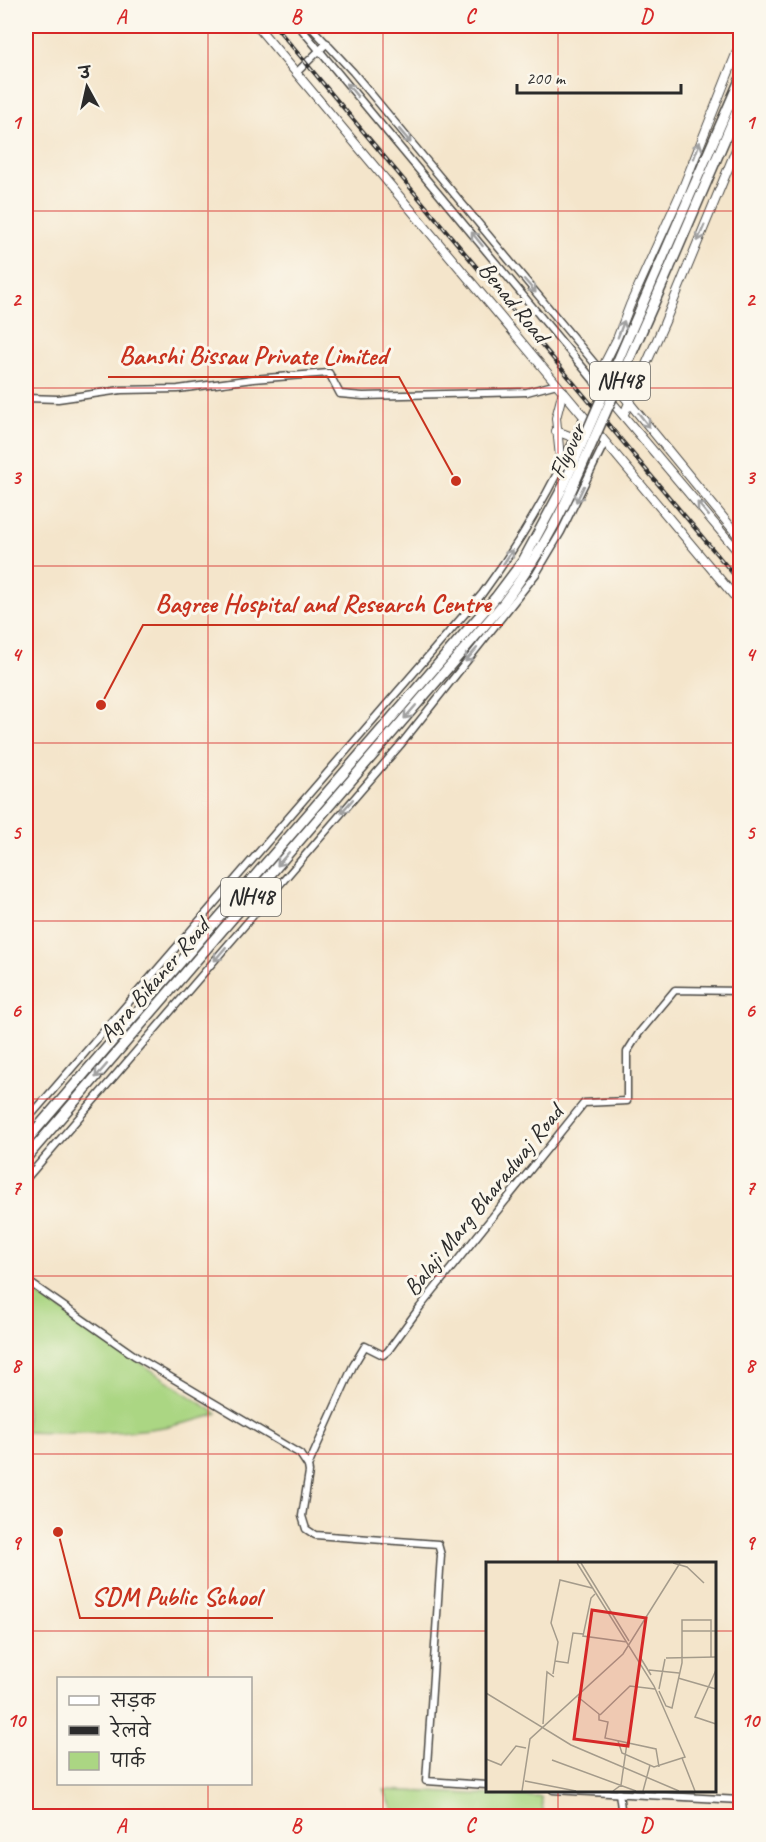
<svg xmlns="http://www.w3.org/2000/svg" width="766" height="1842" font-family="Caveat,'Playpen Sans Deva',sans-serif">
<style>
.green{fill:#abd683;stroke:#6b8057;stroke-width:1.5}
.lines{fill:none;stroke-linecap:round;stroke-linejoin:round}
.minor-casing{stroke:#494743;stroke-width:9}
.major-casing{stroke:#494743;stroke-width:10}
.highway-casing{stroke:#494743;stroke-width:12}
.minor{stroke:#fff;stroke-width:6}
.major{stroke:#fff;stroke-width:8}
.highway{stroke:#fff;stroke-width:9}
.rail-casing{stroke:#2b2b2b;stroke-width:4}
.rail{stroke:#fbf7ec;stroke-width:1.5;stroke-dasharray:4.5;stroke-linecap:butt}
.highway-bridge-casing{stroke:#494743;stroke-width:12;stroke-linecap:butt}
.highway-bridge{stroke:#fff;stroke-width:9}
.oneway{stroke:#a0a0a0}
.grid{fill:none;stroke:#d62828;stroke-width:1.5;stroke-opacity:0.55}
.labels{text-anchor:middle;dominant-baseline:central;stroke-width:6;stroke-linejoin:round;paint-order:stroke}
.shield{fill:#fbf7ec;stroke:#696865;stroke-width:1.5}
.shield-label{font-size:22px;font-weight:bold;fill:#2b2b2b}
.street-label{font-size:24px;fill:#2b2b2b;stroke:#fbf7ec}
.inset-road{fill:none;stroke:#a49b8b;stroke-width:1.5}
.view{fill:#d62828;fill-opacity:0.15;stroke:#d62828;stroke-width:3}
.inset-edge{fill:none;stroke:#2b2b2b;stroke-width:3}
.leader{fill:none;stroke:#c8321e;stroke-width:2}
.callout-dot{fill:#c8321e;stroke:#fbf7ec;stroke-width:2}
.callout-label{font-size:26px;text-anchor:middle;font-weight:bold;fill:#c8321e;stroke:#fbf7ec;stroke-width:6;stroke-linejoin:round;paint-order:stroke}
.neatline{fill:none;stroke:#d62828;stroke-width:2}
.grid-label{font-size:20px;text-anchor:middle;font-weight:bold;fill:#d62828}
</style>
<rect width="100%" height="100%" fill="#fbf7ec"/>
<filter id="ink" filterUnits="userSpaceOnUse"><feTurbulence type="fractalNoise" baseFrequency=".0167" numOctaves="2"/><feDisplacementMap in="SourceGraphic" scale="12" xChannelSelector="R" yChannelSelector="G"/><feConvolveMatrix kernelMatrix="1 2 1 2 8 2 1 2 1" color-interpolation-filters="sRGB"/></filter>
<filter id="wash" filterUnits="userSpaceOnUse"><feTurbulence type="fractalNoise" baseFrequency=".008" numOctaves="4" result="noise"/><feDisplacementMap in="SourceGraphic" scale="24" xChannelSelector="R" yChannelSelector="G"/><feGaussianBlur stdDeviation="1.35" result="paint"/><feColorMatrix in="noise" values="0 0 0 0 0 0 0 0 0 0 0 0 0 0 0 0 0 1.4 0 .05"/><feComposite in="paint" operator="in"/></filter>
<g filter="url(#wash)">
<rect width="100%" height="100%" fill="#f4e5cb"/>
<g class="green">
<path d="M26,1286l191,128c-61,21 -128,20 -191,18z"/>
<path d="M384,1790l157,7 3,19h-148z"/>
</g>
</g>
<g filter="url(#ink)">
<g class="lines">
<defs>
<g id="minor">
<path d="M299,26l296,356"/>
<path d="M310,26l43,46 248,299"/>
<path d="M296,73l31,-30"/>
<path d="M26,398l32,1 63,-9 57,-1 75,-10 76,-6 11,21 23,2 164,-4 30,-8"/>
<path d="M26,1121l456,-527c41,-56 75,-114 102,-178"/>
<path d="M26,1179l376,-436 134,-169 25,-42 44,-90"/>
<path d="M26,1280l109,76 165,98 8,12 1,6 -7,44 4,13 9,6 123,9 3,11 -15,226 61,4"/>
<path d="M308,1466l45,-100 12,-20 18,9 5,-4 32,-44 164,-204 43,-2v-49l12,-19 36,-43 65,1"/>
<path d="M553,1790l187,10"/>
<path d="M619,1793l3,23"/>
</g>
<g id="major">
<path d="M257,26l483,577"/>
<path d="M740,44l-58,146 -52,115 -13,34 -22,43 145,172"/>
<path d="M614,384l126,154"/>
<path d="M624,414l40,-90 76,-184"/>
<path d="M556,431l19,7 14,2"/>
<path d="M561,467l-5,-49 7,-27"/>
</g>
<g id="highway">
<path d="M660,264l80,-184"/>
<path d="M669,269l71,-165"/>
<path d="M26,1141l470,-544 27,-36 40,-74"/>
<path d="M26,1158l477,-554c28,-38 47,-68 67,-111"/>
</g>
</defs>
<use href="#minor" class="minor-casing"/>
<use href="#major" class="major-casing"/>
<use href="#highway" class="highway-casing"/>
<use href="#minor" class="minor"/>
<use href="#major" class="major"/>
<use href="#highway" class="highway"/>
<defs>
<path id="rail" d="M275,26l465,556"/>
</defs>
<use href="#rail" class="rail-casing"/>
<use href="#rail" class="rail"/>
<defs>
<g id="highway-bridge">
<path d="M563,487l97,-223"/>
<path d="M570,493l99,-224"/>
</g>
</defs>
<use href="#highway-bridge" class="highway-bridge-casing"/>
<use href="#highway-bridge" class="highway-bridge"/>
</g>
<defs><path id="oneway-shaft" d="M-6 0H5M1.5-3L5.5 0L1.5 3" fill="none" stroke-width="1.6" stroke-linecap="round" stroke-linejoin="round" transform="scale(1.5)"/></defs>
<g class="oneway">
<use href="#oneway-shaft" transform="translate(352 90) rotate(-130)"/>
<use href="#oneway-shaft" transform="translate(405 136) rotate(50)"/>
<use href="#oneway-shaft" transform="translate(697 150) rotate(-70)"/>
<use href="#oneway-shaft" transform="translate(701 233) rotate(113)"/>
<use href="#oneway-shaft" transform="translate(477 239) rotate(-129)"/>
<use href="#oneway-shaft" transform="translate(530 286) rotate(49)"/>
<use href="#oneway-shaft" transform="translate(621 329) rotate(-69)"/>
<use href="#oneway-shaft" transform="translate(644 420) rotate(52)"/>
<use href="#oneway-shaft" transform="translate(580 494) rotate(116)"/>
<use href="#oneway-shaft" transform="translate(703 509) rotate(-130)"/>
<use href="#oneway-shaft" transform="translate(508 557) rotate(-56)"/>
<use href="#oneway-shaft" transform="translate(471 655) rotate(131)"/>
<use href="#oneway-shaft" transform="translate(410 712) rotate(131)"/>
<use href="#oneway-shaft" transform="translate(347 806) rotate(131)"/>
<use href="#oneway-shaft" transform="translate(283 859) rotate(131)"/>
<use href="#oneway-shaft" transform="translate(220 954) rotate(130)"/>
<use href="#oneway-shaft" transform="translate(101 1071) rotate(131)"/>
</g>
</g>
<path class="grid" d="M208,26v1652M383,26v1790M558,26v1537M26,211h714M26,388h714M26,566h714M26,743h714M26,921h714M26,1099h714M26,1276h714M26,1454h714M26,1631h461M714,1631h26M208,1784v32M558,1790v26"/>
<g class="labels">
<g class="shield">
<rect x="590" y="362" width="60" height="38" rx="4.5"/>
<rect x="221" y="878" width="60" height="38" rx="4.5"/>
</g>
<g class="shield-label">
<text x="620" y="381">NH48</text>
<text x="251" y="897">NH48</text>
</g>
<g class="street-label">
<text transform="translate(514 302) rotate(51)">Benad Road</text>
<text transform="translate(567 451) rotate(-66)">Flyover</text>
<text transform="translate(154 980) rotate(-49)">Agra Bikaner Road</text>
<text transform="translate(483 1200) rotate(-51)">Balaji Marg Bharadwaj Road</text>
</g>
</g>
<g transform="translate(486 1562)">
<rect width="230" height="230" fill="#f4e5cb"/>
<path class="inset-road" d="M91,1l77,123 31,71 -3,1 13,33M95,1l48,78M187,1l14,4 17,16M109,32l-4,4 -8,38 44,6M196,69h34M154,95l11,18M180,96l50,-1M69,99l13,2 5,-30 10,1M163,108l30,3M230,108l-21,47 21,7M67,112l5,-32 -7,-19 9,-43 32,8M192,116l38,11M173,127l6,-30M173,129l7,15 6,2 10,-45v-43h29v38M0,131l85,52 108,46M92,135l21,17v6l9,2 -3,16 51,11 3,18M114,153l30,-29 25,3M57,162l4,-52 7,5M132,179l4,12 32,14 28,-9M0,197l15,6 15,-19 10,2M66,198l84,31M39,219l51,10M36,229l8,-52 93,-85 57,-91M127,229l8,-6 6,-42M157,229l7,-26"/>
<path class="view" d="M106,48l54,8 -18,128 -54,-7z"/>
<rect width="230" height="230" class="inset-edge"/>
</g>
<path class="leader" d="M456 481L399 377H108M101 705L143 625H503M58 1532L80 1618H273"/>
<g class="callout-dot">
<circle cx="456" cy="481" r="6"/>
<circle cx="101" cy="705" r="6"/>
<circle cx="58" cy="1532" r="6"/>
</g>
<g class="callout-label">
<text x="253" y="364">Banshi Bissau Private Limited</text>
<text x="323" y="612">Bagree Hospital and Research Centre</text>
<text x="176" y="1605">SDM Public School</text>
</g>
<rect width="766" height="1842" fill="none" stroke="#fbf7ec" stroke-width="66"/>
<rect x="57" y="1677" width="195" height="108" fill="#fbf7ec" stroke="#a8a59f" stroke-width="1.5"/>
<rect x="69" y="1696" width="30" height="9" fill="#ffffff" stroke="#a8a59f" stroke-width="1.5"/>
<text x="111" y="1707" font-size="18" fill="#2b2b2b">सड़क</text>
<rect x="69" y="1726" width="30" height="9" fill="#2b2b2b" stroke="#a8a59f" stroke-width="1.5"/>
<text x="111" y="1737" font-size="18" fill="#2b2b2b">रेलवे</text>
<rect x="69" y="1752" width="30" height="18" fill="#abd683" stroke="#a8a59f" stroke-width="1.5"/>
<text x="111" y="1767" font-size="18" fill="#2b2b2b">पार्क</text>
<g transform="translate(87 87) rotate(352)" stroke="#fbf7ec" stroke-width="4.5" paint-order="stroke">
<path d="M0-4.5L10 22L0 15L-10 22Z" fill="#2b2b2b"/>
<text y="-9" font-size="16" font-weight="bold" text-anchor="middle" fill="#2b2b2b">उ</text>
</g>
<path d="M517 84v9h164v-9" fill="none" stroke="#2b2b2b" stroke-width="3"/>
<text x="526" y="84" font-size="18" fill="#2b2b2b" stroke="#fbf7ec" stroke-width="4.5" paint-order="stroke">200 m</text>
<rect x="33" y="33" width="700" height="1776" class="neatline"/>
<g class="grid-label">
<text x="121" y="23">A</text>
<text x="296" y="23">B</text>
<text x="470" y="23">C</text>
<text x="646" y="23">D</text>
<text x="16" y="129">1</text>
<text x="750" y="129">1</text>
<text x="16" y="306">2</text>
<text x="750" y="306">2</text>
<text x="16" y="484">3</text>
<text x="750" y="484">3</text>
<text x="16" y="661">4</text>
<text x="750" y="661">4</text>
<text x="16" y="839">5</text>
<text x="750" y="839">5</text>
<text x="16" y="1017">6</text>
<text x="750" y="1017">6</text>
<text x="16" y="1194">7</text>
<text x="750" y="1194">7</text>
<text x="16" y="1372">8</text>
<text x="750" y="1372">8</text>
<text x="16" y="1549">9</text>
<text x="750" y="1549">9</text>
<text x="16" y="1727">10</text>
<text x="750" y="1727">10</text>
<text x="121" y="1832">A</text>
<text x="296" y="1832">B</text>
<text x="470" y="1832">C</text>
<text x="646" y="1832">D</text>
</g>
</svg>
